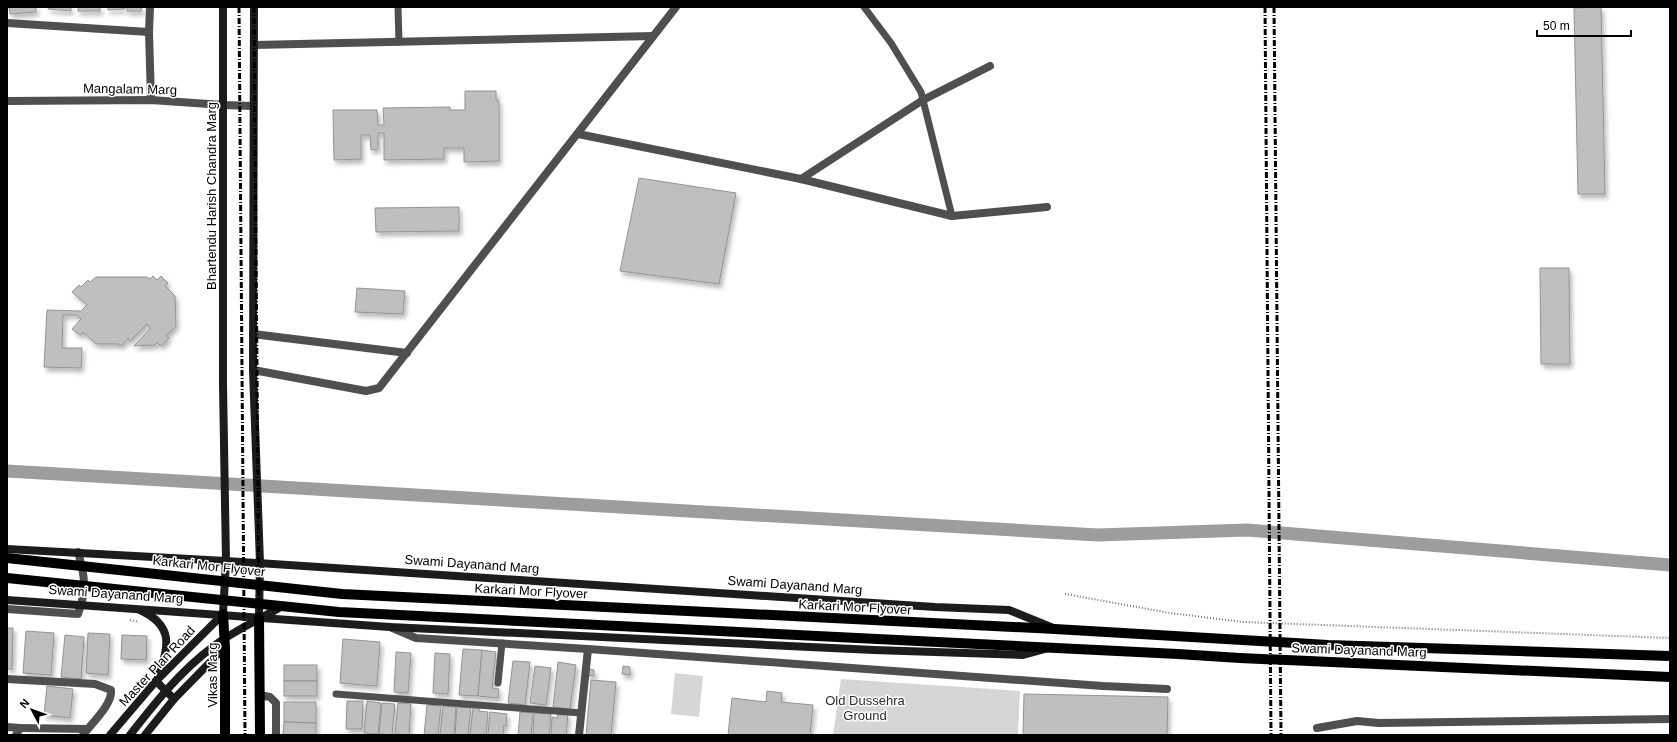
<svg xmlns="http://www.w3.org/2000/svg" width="1677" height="742" font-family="Helvetica,sans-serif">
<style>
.green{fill:#d6d6d6}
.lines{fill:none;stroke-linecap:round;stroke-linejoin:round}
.canal{stroke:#9d9d9d;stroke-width:13}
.building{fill:#bfbfbf;stroke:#939393;filter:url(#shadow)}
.path{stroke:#717171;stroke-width:2;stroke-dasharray:1 2;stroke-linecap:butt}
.lane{stroke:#4f4f4f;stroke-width:7}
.street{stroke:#4f4f4f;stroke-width:8}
.secondary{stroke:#1c1c1c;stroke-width:8}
.primary{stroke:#000;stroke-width:10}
.rail{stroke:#000;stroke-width:3;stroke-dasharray:6 2 1 2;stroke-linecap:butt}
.labels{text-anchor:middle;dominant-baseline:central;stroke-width:3;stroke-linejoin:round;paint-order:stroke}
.street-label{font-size:13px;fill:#000;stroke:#fff}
.park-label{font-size:13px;fill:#2d2d2d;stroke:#fff}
</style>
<defs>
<filter id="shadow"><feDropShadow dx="2.5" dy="4" stdDeviation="2" flood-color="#0004"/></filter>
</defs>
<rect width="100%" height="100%" fill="#fff"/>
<g class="green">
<path d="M675,673l28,3 -4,41 -28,-3z"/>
<path d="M841,679l179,12 -2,44h-185z"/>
</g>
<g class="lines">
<path class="canal" d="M7,471l1091,64 149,-5 423,35"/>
</g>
<g class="building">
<path d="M9,7h27v5l-26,2z"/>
<path d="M49,7h22v4l-23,-2z"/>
<rect x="78" y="7" width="22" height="4"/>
<path d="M108,7h17v2l-17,1z"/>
<path d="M127,7h15l-1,4h-14z"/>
<path d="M1601,7l4,187h-27l-4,-186z"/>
<path d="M465,91h31v9h2l1,3v58l-35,1v-14h-20v11l-60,1v-27h-6v16l-7,1 -1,-15h-9v24l-27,1 -1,-50h44l1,15h6l-1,-17 67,-1v3h15z"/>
<path d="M639,178l97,15 -17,91 -99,-13z"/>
<path d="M459,207v24l-83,1 -1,-24z"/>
<path d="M1540,268h29l1,96h-29z"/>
<path d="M153,276l4,4 4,-4 7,7 -3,3 10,10 1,30 -10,10 3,2 -8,8 -4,-4 -4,4 -2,-1 -17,1 17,-18 -4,-4 -17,17 -2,-3 -7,8 -3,-2h-22l-13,-12 -3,3 -8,-6 9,-10 -5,-4h-13l-1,33h20l-1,20 -37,-1 3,-57 34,1 6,-6 -15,-13 7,-7 2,2 7,-7 2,2 6,-5h51l3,2z"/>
<path d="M357,288l48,3 -2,23 -48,-2z"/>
<path d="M7,628h6l-1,41h-5z"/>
<path d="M26,631l28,2 -3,42 -28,-2z"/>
<path d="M88,633l22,1 -2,41 -22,-2z"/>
<path d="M65,635l19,2 -3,42 -20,-2z"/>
<path d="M122,635l25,1 -1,24 -25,-1z"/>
<path d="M343,639l37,3 -3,44 -37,-3z"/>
<path d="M463,649l19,1 -4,46 -19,-1z"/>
<path d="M482,650l14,2 -4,36 7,1 -1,9 -20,-2z"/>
<path d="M396,652l15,1 -3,40 -14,-1z"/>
<path d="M435,653l15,1 -2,40 -15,-1z"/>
<path d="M513,661l17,1 -5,43 -17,-2z"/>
<path d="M558,662l18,3 -6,44 -17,-2z"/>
<rect x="284" y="665" width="33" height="16"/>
<path d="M535,666l16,2 -5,37 -16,-2z"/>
<path d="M623,666l7,1v8l-8,-1z"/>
<path d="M588,669l6,1v6l-7,-1z"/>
<path d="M591,680l25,2 -5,53h-25z"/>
<rect x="284" y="681" width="33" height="15"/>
<path d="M47,686l26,3 -3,29 -26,-3z"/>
<path d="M767,691l15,2 -1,9 32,3 -3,30h-82l4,-37 34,4z"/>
<path d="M1024,694l144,3 -1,38h-144z"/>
<path d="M347,701h16l-1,28h-16z"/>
<path d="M367,701l14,2 -3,31 -14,-1z"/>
<path d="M284,702h32v21l-32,-1z"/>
<path d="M382,703l13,1 -3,31 -13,-1z"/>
<path d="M398,703l13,1 -2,31 -14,-1z"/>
<path d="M427,705l14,1 -3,29h-14z"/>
<path d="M443,706l13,1 -2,28h-14z"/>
<path d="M457,707l14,1 -3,27h-13z"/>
<path d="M473,708h6v3l9,1 -2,23h-16z"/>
<path d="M490,712l17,2 -1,12h-3l1,9h-16z"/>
<path d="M520,712l13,1 -2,22h-13z"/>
<path d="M534,713l17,1 -2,21h-16z"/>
<path d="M568,714l-2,21h-15l1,-18 6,1 -1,-3z"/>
<path d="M284,722l32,1v12h-33z"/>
</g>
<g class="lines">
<g class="path">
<path d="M1065,594l105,19 73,9 427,16"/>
<path d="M130,620l9,2"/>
<path d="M141,681l7,-10"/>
</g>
<g class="lane">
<path d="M398,7l1,35"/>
<path d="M864,7l27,36 30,49 31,124"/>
<path d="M498,683l4,-40"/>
<path d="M336,694l245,19"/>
</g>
<g class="street">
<path d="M150,7l-1,25 2,68"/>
<path d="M7,23l142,9"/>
<path d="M254,45l399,-9"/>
<path d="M7,101l144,-1 72,5 30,1"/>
<path d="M578,134l223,45 151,37 95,-9"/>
<path d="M801,179l122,-79 67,-34"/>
<path d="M253,334l154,19"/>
<path d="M253,370l113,21 13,-3 297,-381"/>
<path d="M7,609l71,5c9,-24 7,-38 0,-62"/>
<path d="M390,627l26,11 172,11 515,37 64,3"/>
<path d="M7,679l88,5 16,6c2,14 -20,34 -28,45"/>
<path d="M260,695l10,2 6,6v32"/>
<path d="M7,727l13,1 -4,7"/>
<path d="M20,728l67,1"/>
<path d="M1317,728l40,-7 22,2 291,-4"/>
<path d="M579,735l9,-86"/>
</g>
<g class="secondary">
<path d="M254,7l-1,363 7,193 -1,54"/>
<path d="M7,549l219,12 709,46 74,3 42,17"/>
<path d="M7,600l383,27 484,23 149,5 22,-6"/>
<path d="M140,610c33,15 30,36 18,66"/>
<path d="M223,614l3,-53 -3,-176v-378"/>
<path d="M156,681l18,18"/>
<path d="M110,735l46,-54 67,-67"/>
<path d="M130,735c25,-32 50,-64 84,-89 19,-15 47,-27 68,-40"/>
<path d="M145,735l29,-36 51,-52"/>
</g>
<g class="primary">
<path d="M7,558l335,36 713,35 273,16 342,11"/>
<path d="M7,578l332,34 839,42 62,4 430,19"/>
<path d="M223,614l2,33v88"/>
<path d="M259,617l1,118"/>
</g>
<g class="rail">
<path d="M239,7l6,728"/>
<path d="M254,7l6,728"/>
<path d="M1265,7l6,728"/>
<path d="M1274,7l7,728"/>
</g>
</g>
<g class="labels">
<g class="street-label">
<text transform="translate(130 89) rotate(1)">Mangalam Marg</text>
<text transform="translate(211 196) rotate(-90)">Bhartendu Harish Chandra Marg</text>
<text transform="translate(472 564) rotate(4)">Swami Dayanand Marg</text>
<text transform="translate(209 566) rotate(6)">Karkari Mor Flyover</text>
<text transform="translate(795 585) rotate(4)">Swami Dayanand Marg</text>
<text transform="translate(531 591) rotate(3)">Karkari Mor Flyover</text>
<text transform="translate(116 594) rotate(4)">Swami Dayanand Marg</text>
<text transform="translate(855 607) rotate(3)">Karkari Mor Flyover</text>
<text transform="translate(1359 650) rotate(2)">Swami Dayanand Marg</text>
<text transform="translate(157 666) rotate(-47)">Master Plan Road</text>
<text transform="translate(212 675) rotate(-90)">Vikas Marg</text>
</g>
<g class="park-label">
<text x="865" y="700">Old Dussehra<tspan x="865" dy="15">Ground</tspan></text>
</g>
</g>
<rect width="1677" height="742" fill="none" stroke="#000000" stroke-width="16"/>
<g transform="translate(32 710) rotate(311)" stroke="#ffffff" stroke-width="3" paint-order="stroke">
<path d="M0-3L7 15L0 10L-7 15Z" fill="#000000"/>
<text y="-6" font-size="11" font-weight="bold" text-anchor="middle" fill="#000000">N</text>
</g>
<path d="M1537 30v6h94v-6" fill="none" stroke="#000000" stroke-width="2"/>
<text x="1543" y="30" font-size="12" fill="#000000" stroke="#ffffff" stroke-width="3" paint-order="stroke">50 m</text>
</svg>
